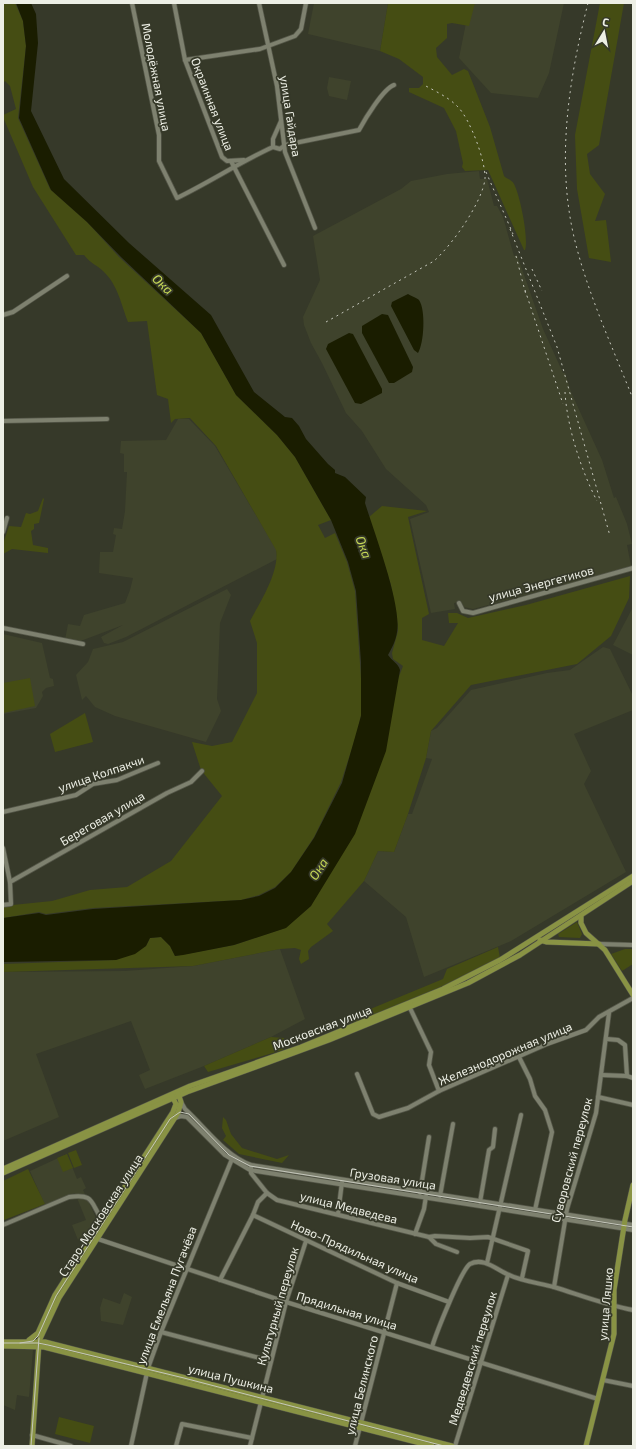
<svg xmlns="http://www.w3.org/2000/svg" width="636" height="1449" font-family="'Exo 2',sans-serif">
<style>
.built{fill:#3f432c}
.green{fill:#454d13}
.water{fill:#1a1d00}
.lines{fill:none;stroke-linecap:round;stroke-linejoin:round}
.minor-casing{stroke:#545648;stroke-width:5.5}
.major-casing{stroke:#545648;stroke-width:6}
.minor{stroke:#7e816f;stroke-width:4}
.major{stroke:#899344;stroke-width:5}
.tram{stroke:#c5c7bc;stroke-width:1}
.rail{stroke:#c5c7bc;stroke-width:1;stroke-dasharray:2 4;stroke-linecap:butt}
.labels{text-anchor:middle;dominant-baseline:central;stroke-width:3.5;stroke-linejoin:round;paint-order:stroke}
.street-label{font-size:12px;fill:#edefe5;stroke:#363929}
.water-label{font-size:13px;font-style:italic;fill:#c6d856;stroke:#363929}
</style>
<rect width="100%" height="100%" fill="#363929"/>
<g class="built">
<path d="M314,3h74l-8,48 -72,-17z"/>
<path d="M470,3h94l-15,70 -11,25 -47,-5 -32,-35z"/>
<path d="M329,77l22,4 -4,19 -18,-4 -2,-8z"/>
<path d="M479,171l1,8h7l7,27h3l6,11 11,39 3,-1 26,74 20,44h2l6,19 31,68 12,38 2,-1 11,27 5,20 -5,1 4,21 -67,19 -1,-3 -3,1v2l-11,1 -1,3 -75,20 -9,-2 -3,-5 -7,1 1,6 -24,4 -21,-94 19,-7 -3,-7 -40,-36 -24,-38 -16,-18 -24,-50 -11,-20 -7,-18 -1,-8 17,-37 -7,-44 88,-47 10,-8 36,-7z"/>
<path d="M178,419h11l26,27 61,103 1,10 -151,78 -18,7 -4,-1 -3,-6 22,-12 -45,17 -13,-2 3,-16 12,2 4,-11 41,-12 5,-13 3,-12 -34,-5 1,-21h13l3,-17 -3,-1 1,-6 8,1 3,-18 2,-39h-3v-18l-4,-1 1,-12 45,-1z"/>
<path d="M227,589l4,6 -11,28 -3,76 4,12 -15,31 -91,-26 -20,-9 -9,-11 -4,4 -6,-25 12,-13 5,-13 30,-7z"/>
<path d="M633,607v48l-20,-10z"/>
<path d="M3,634l39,9 8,35 3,1 1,7 -8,2 -4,4 1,4 -7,12 -33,6z"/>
<path d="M603,647l7,2 23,47v14l-59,24 17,37 -7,13 42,88 -115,69 -87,36 -18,-60 -42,-36 14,-30 16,1 14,-38h4l20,-55 -6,-1 5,-27 6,-3 34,-38 76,-17 23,-3z"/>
<path d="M280,949l25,70 -34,18 -67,29 -59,23 -6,-14 11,-5 -19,-49 -95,33 23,63 -56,24v-169l122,-1 68,-5z"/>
<path d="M67,1154l10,25 4,-2 5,11 -3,2 14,30 -9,16 -10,4 -6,-15 14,-5 -11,-27 -30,12 -15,-34z"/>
<path d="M124,1293l8,4 -9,28 -22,-4 -1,-13 3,-10 17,6z"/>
<path d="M3,1349l30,1 -4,47 -12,-2 -2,15 -12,-5z"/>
</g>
<g class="green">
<path d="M3,3h12l8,18 3,25 -8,72 32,71 37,33 32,35 82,76 35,62 41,40 18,22 36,63 -13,5 7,13 10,-5 12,29 8,29 7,102 -1,22 -4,18 -16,49 -27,55 -23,35 -16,15 -16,8 -18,5 -148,8 -47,6 -7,-2 -36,6v-12l49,-5 38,-11 37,-3 44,-26 51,-65 -21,-26 -9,-28 20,4 20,-4 25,-49v-50l-7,-22c10,-18 30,-50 26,-71l-60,-104 -26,-28 -15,1 -4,4 -3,-24 -11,-4 -10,-74 -19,1c-7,-18 -10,-37 -25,-51 -7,-7 -11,-6 -19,-16h-8l-43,-68 -30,-70v-2l13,-6 -6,-23 -5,-5 -2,2z"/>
<path d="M388,3h87l-6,23 -17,-3 -5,1v14l-11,10 1,9 15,18 12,-6 4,2 22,56 14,49c3,3 8,4 10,8 6,11 15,55 11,66h-1l-36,-80 -23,1 -3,-4 1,-4 -7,-32 -12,-23 -35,-16v-4h10l4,-4v-7l-24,-18 -19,-8z"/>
<path d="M600,3h24l-25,142 -12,9 3,20 15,20 -10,27 11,-1 5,42 -22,-4 -12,-69 -2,-54z"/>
<path d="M43,498l1,1 -5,24 -5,1v5l-3,2 2,14 15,3v5l-36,-4 -9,5v-10l6,-18 12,1 5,-14 4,1 8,-3z"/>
<path d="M382,506l45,5 -19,6 21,97 -7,4v22l22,6 14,-23h-9l-1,-10h9l11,5 58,-13 104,-29 -1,22 -18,38 -34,28 -106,21 -40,46 -5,27 -18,56 -14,38 -16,-1 -14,30 -37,43 6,7 -22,16 -3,4 1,8 -8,5 -2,-5 2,-9 -6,-2 -15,1 -87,17 -190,6v-8l113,-4 30,-14 4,-8 11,-1 9,9 5,10 59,-11 51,-17 26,-22 92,-240 -10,-7 -1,-6 6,-22 -1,-13 -6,-33 -22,-68z"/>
<path d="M30,678l5,28 -32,7v-30z"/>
<path d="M85,713l8,29 -38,10 -5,-18z"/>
<path d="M577,922l5,12 -2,4 -21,-1 -1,-3z"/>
<path d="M498,947l2,11 -56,28 -91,37 -2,-6 92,-38 4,-10z"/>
<path d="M625,949h8v15l-11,7 -11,-17z"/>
<path d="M271,1037l13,1 3,7 -4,5 -75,22 -4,-6z"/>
<path d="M223,1117l3,3 5,14 11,14 35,11 12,-4 -7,8 -43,-9 -16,-14 3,-4 -4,-8z"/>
<path d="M76,1150l6,15 -8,3 -6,-15z"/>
<path d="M67,1154l6,14 -10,4 -6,-14z"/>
<path d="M28,1169l17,35 -41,16 -1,-39z"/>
<path d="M59,1417l35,9 -4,17 -35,-9z"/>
</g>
<g class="water">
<path d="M16,3h15l5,11 2,29 -7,68 33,68 65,64 82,72 43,77 31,25 7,1 7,8 7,13 22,25 7,6v3l10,4 21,20 -1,6c9,29 37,102 32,129 -1,8 -5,16 -9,23 4,6 10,8 12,15l-14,81 -31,83 -44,72 -25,22 -52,17 -51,10 -8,1 -5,-10 -9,-9 -11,1 -4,8 -11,8 -19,6 -113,2v-44l36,-5 7,2 47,-6 148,-9 18,-4 16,-8 16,-16 23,-34 28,-55 19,-67v-54l-5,-71 -8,-29 -17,-42 -36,-63 -18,-22 -41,-40 -35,-62 -80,-76 -34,-35 -36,-32 -32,-72 7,-72 -3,-25z"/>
<path d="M408,294c3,2 9,4 11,6 7,10 5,44 -1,53l-4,-3 -23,-44 1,-4z"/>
<path d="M382,314l6,1 25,52 -1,5 -18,11h-5l-27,-50v-7z"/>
<path d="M349,333l4,1 29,55v4l-21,11 -6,-1 -29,-54 2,-5z"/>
</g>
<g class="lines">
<defs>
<g id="minor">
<path d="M132,3l27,132v26l18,37c33,-16 63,-36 96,-51"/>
<path d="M174,3l11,57 37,97 5,4 17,-1"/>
<path d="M259,3l18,83 8,66 30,76"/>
<path d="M185,60l75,-11 35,-13 6,-7 5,-26"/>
<path d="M281,121l-8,18v8l7,2 5,-4 74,-15c6,-11 24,-41 35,-45"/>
<path d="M231,161l53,104"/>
<path d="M3,315l10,-3 54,-36"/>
<path d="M3,421l104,-2"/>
<path d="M3,532l4,-14"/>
<path d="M459,603l4,8 10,2 160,-45"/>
<path d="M3,628l80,16"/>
<path d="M3,812l73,-17 17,-11 24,-4 41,-17"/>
<path d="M3,848l7,34 1,22 -8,1"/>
<path d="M10,882l157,-89 24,-11 11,-11"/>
<path d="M599,944l34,1"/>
<path d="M410,1008l21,44 -2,13 10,26"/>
<path d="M607,1039l11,1 7,5 2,31"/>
<path d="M519,1057l11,22 5,17 10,14 7,22 -17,78"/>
<path d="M357,1074l16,40 6,3 29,-9 31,-17 108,-47 39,-14 13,-13 34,-19"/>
<path d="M602,1075l25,1 6,2"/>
<path d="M598,1097l35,8"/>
<path d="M181,1102l4,7c21,19 39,46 66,56l382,60"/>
<path d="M175,1118l6,-2 6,1 38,38 25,15 383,60"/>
<path d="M251,1167v6l16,20 10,7 152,37 7,7 21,8"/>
<path d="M420,1193l9,-56"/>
<path d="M440,1196l13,-72"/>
<path d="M480,1202l9,-52 4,-3 2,-18"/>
<path d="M338,1214l4,-32"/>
<path d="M253,1215l144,68 52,19"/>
<path d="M3,1225l66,-28c27,-4 21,7 34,24"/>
<path d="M415,1234l9,-25 2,-13"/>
<path d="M429,1237l6,-1 35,2 18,-1 40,14 -6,27"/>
<path d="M95,1238l191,64 312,97"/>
<path d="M487,1263l34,-148"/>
<path d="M220,1280l33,-65 5,-13 9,-9"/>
<path d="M554,1287l13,-78 29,-96 13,-100"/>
<path d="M161,1332l110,29"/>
<path d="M432,1347c4,-13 29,-77 38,-83 13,-7 26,5 37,10 13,7 32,9 47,13 26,8 52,18 79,23"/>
<path d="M603,1380l30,6"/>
<path d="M32,1435l39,11"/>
<path d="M131,1446l17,-78 13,-36 71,-173"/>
<path d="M176,1446l6,-22 70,14"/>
<path d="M250,1446l36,-144 20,-61"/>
<path d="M355,1446l42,-163"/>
<path d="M455,1446l53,-171"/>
</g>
<g id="major">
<path d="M581,916v7l5,10 19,17 28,45"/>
<path d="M540,940l7,2 52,2"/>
<path d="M3,1169l187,-83 111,-39 142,-58 57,-29 133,-84"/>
<path d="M3,1173l184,-81 142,-52 139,-57 52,-28 113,-74"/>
<path d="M29,1340l9,-7 17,-38 118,-183 3,-8 -4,-8"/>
<path d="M39,1341l20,-43 119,-185 3,-11 -3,-9"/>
<path d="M3,1342h42l407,104"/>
<path d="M3,1346l41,1 388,99"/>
<path d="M32,1446l7,-103"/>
<path d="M586,1446l28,-112v-44l11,-70 8,-35"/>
</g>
</defs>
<use href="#minor" class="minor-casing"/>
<use href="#major" class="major-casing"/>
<use href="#minor" class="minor"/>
<use href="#major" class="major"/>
<g class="tram">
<path d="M3,1343h35l10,2 136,33 260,68"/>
<path d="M20,1343l13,-2 5,-5 18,-40 114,-177 10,-7 9,2 40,41 21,11 383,61"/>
<path d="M31,1446l8,-108"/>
</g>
<g class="rail">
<path d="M588,3c-19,75 -32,157 -14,234 13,55 38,109 59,162"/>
<path d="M486,172l27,62"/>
<path d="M510,229l47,118 53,189"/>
<path d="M516,256l10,39"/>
<path d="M532,269l10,22"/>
<path d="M525,290l38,114"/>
<path d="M326,322l108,-61c18,-16 48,-58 51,-82 1,-17 -15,-61 -28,-73 -9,-9 -22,-15 -33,-21"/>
<path d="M565,392c2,35 16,78 32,109"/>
</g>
</g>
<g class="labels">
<g class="street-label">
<text transform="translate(157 77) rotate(79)">Молодёжная улица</text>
<text transform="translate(213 104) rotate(69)">Окраинная улица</text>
<text transform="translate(291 116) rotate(81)">улица Гайдара</text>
<text transform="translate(541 583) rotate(-15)">улица Энергетиков</text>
<text transform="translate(101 773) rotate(-19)">улица Колпакчи</text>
<text transform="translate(102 818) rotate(-30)">Береговая улица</text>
<text transform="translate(322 1027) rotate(-21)">Московская улица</text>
<text transform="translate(505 1053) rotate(-23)">Железнодорожная улица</text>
<text transform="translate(571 1160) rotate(-75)">Суворовский переулок</text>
<text transform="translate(393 1178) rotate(9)">Грузовая улица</text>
<text transform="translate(349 1207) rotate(14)">улица Медведева</text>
<text transform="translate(100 1215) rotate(-57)">Старо-Московская улица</text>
<text transform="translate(355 1251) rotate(24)">Ново-Прядильная улица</text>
<text transform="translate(166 1295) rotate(-69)">улица Емельяна Пугачёва</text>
<text transform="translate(605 1304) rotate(-85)">улица Ляшко</text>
<text transform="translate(277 1306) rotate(-74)">Культурный переулок</text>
<text transform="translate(347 1310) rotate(17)">Прядильная улица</text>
<text transform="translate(472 1358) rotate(-73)">Медведевский переулок</text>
<text transform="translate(231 1378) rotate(14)">улица Пушкина</text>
<text transform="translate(361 1385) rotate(-76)">улица Белинского</text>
</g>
<g class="water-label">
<text transform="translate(163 284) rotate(43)">Ока</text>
<text transform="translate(364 547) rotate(70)">Ока</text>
<text transform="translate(318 869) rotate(-57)">Ока</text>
</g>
</g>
<rect width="636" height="1449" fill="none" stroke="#edefe5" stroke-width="8"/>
<g transform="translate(604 32) rotate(10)" stroke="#363929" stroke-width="3" paint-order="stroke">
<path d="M0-3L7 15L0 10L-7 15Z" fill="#edefe5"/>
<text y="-6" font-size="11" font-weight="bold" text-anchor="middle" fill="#edefe5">С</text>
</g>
</svg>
